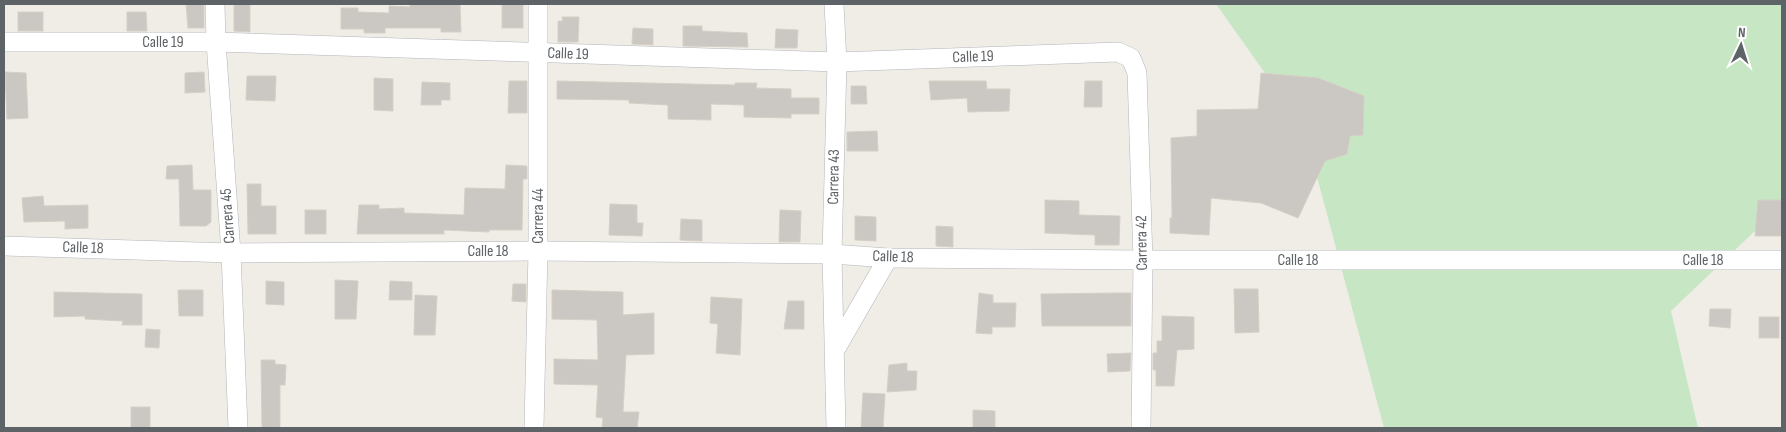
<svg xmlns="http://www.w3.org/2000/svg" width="1786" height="432" font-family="'Sofia Sans Condensed',sans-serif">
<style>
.green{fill:#c7e7c4}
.building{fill:#cbc8c3;stroke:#d5cfc5}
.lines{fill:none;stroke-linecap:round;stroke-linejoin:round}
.minor-casing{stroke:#b2b5b9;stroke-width:20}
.minor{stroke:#fff;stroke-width:19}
.labels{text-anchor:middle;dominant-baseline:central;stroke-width:4;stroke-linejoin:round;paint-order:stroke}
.street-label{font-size:16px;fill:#5e6367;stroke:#fff}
</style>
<rect width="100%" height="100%" fill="#f0ede7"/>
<path class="green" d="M1216,4h566v201l-111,106 27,117h-314l-80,-300z"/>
<g class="building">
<path d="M186,4h18v24h-16z"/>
<path d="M234,4h16v28l-16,-1z"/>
<path d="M410,4h50l1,28h-20v-4h-56v5h-21v-4h-23v-21h17v4l31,1v-7l21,1z"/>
<rect x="502" y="4" width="21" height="24"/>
<rect x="18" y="12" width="25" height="19"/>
<path d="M127,12h19l1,19h-20z"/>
<path d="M562,17h17l-1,25h-20v-21h5z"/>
<path d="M683,26h19v5l45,2 1,14 -65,-1z"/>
<path d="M633,28l20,1v16l-21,-1z"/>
<path d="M776,29l22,1 -1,18h-22z"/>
<path d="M5,72l21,1 2,45 -21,1z"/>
<path d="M204,72l1,20 -20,1v-20z"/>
<path d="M1261,73l57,5 46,18 -1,39 -13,1 -3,18 -22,7 -27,57 -37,-15 -50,-5 -2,37 -39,-2v-15h2l-1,-80 26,-2v-26l61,-1z"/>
<path d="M247,76h29l-1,25 -29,-1z"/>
<path d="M374,78l19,1v32l-19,-1z"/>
<path d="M509,81h18v32h-19z"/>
<path d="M557,81l178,4v-2h22l-1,5 35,1v9h28v16h-28v4l-47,-1v-12l-33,-1v16l-43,-1v-14l-39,-2v-3l-72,-1z"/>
<path d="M929,81h57l1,8h23l-1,22 -41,1 -1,-14 -36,2z"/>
<path d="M1085,81h17v26h-18z"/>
<path d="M422,82l28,1v17h-9v5h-20z"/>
<path d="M851,86h15l1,18h-16z"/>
<path d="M877,131l1,20h-31v-19z"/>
<path d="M192,165l1,25h18v32l-5,4h-26l-1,-47h-13l1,-13z"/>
<path d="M506,165l21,1v13h-4l-1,51h-33v2l-45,-2v4h-87l2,-29h20v4l25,-1v5l60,2 1,-27 40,1z"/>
<path d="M247,184h14v22h15v28h-28z"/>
<path d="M43,196l1,10 44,-1v23l-23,1v-8l-41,1 -2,-24z"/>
<path d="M1045,200l34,1v14l41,1 -1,29h-24v-10l-50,-2z"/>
<path d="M1758,200h24l-1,36h-26z"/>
<path d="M610,204l27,1v18h6l-1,13 -33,-1z"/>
<rect x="305" y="210" width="21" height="24"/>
<path d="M780,210l21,1 -1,31h-21z"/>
<path d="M855,216l21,1v24l-21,-1z"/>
<path d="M681,219l21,1v21l-22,-1z"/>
<path d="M936,226l17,1v20l-17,-1z"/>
<path d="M335,280l23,1 -2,38h-21z"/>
<path d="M266,281l18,1v23l-18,-1z"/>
<path d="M390,281l22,1v18h-23z"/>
<path d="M513,284h13v18l-14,-1z"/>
<path d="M1234,289h24l1,43 -24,1z"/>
<path d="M178,290h25v26h-24z"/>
<path d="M552,290l71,2v23l31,-2v41l-28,1 -3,57h16l-2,16h-35l1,-10 -7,-1 2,-32 -44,-1v-25l44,1 -1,-40 -45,-1z"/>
<path d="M54,292l88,2v31h-20l1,-4 -38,-2v-3l-31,1z"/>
<path d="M979,293l14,2v8h23l-1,24h-23v7l-16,-1z"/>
<path d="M1115,293h16v33h-89l-1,-32z"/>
<path d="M415,295l22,1 -2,39h-21z"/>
<path d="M711,297l31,2 -2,56 -24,-2 2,-29 -8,-1z"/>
<path d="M788,301h16v28h-20z"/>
<path d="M1710,309h21l-1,19 -21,-2z"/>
<path d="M1162,316l32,1v32l-17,1 -3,36h-18v-16h-3v-17h4v-12h5z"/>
<rect x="1759" y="317" width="20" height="21"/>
<path d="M146,329l14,1 -1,18 -14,-1z"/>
<path d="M1131,353l-1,18 -22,1 -1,-18z"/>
<path d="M261,360h14v4l11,1 -1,20h-5v43h-18z"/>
<path d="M907,363v8h10l-1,19 -29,2 2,-27z"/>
<path d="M863,393l22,1 -2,34h-22z"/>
<rect x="131" y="407" width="19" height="21"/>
<path d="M973,410l22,1v17h-22z"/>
</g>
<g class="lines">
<defs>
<g id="minor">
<path d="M215,4l1,38 15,211 7,175"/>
<path d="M834,4l3,58 -5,192 4,174"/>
<path d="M4,42h212l621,20 281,-10 13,6 6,15 6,187 -2,168"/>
<path d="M4,246l227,7 307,-2 294,3 56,4 255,2h639"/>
<path d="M835,350l53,-92"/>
<path d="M534,428l4,-177v-247"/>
</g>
</defs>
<use href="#minor" class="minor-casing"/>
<use href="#minor" class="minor"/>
</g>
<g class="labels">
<g class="street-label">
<text x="163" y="42">Calle 19</text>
<text transform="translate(568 54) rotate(2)">Calle 19</text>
<text transform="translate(973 57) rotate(-2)">Calle 19</text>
<text transform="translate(834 177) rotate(-89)">Carrera 43</text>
<text transform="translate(228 216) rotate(-94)">Carrera 45</text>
<text transform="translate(538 216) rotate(-90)">Carrera 44</text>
<text transform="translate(1142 243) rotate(-91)">Carrera 42</text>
<text transform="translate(83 248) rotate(2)">Calle 18</text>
<text x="488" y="251">Calle 18</text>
<text transform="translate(893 257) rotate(2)">Calle 18</text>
<text x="1298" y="260">Calle 18</text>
<text x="1703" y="260">Calle 18</text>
</g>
</g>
<rect width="1786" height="432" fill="none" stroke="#5e6367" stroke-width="10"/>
<g transform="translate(1741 45) rotate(4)" stroke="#ffffff" stroke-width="4" paint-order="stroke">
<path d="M0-4L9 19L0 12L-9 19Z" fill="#5e6367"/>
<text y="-8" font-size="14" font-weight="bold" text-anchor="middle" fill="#5e6367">N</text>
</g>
</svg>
